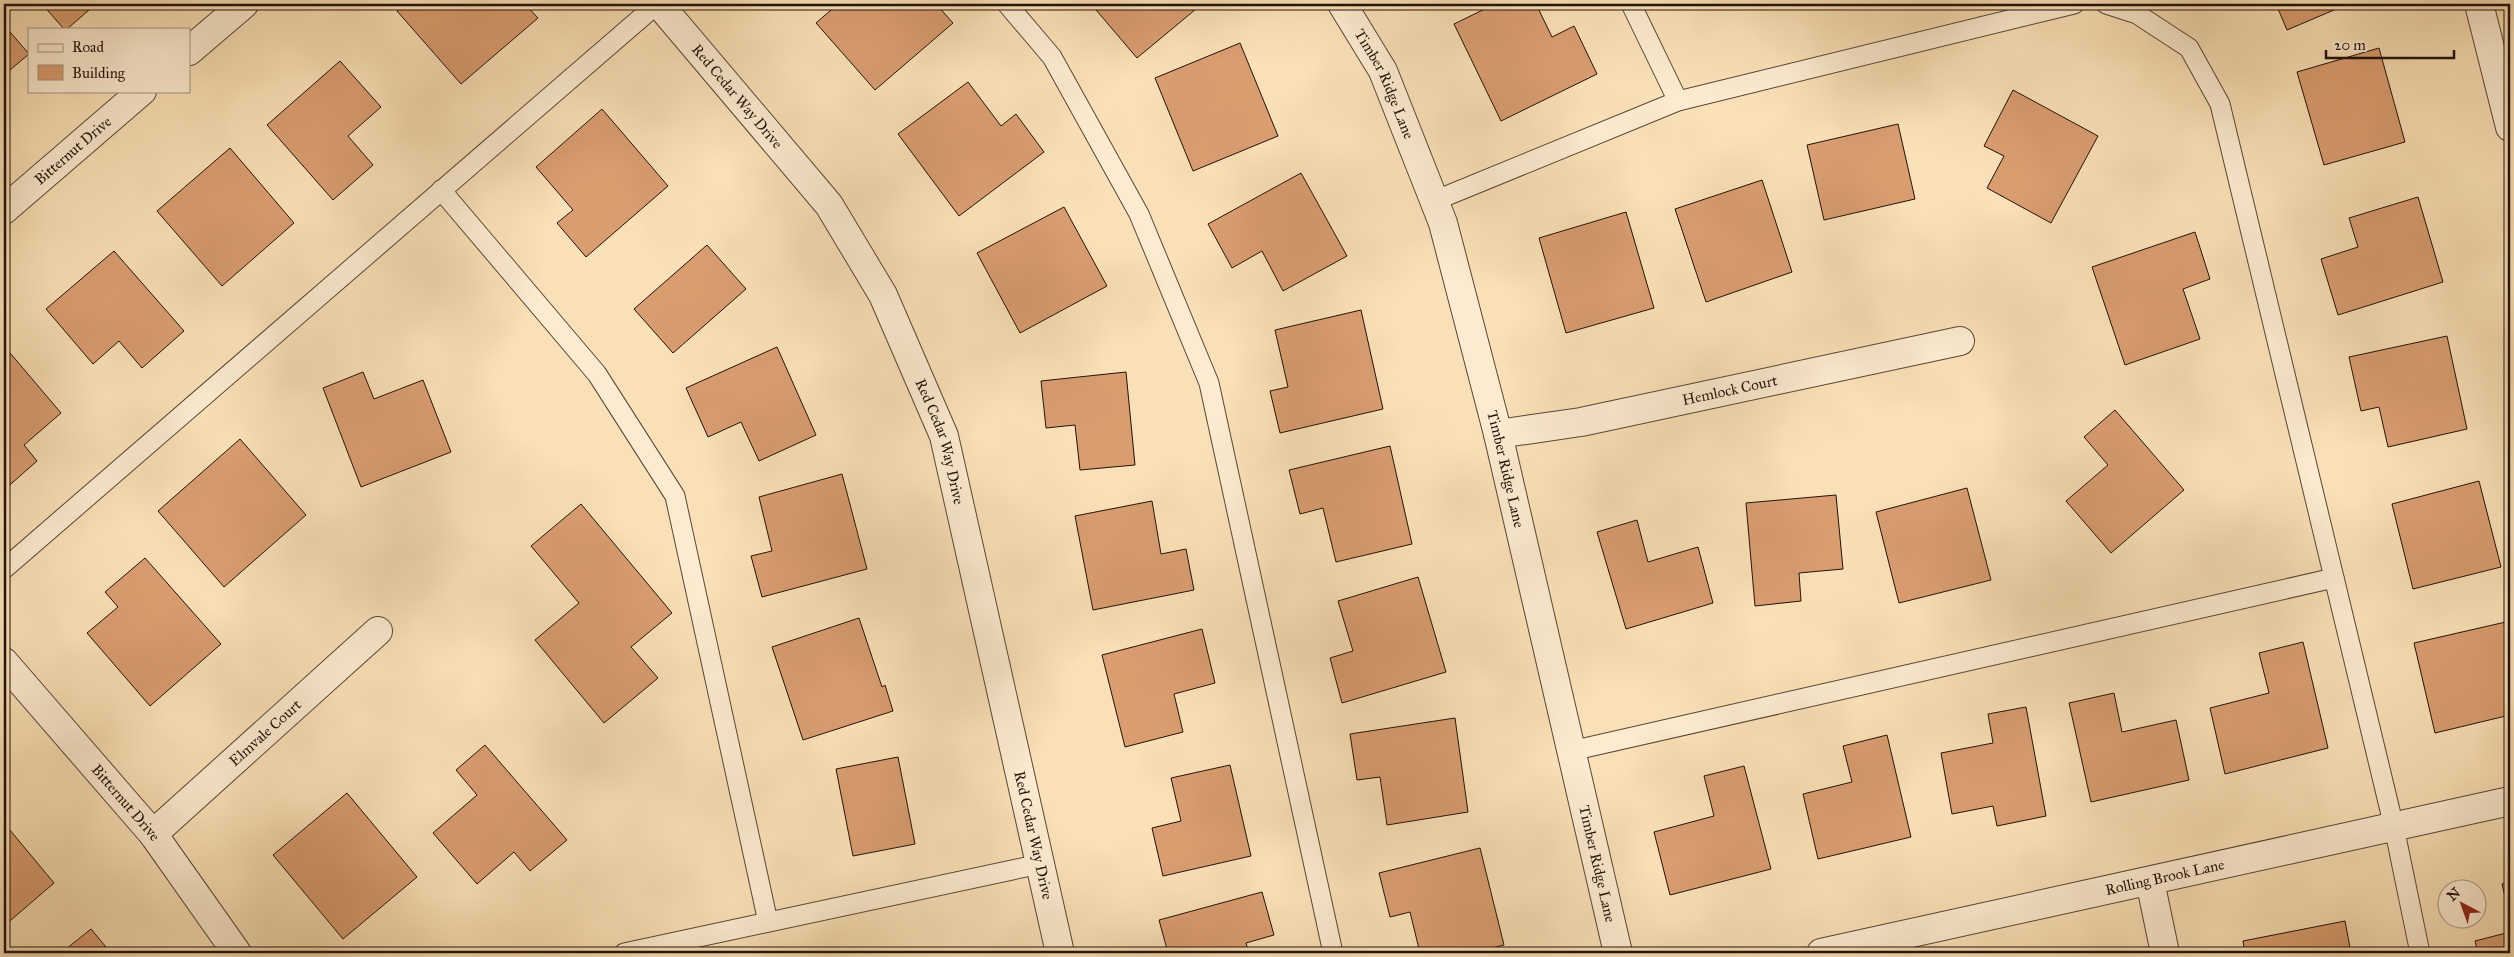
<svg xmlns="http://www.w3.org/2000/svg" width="2514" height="957" font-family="'IM FELL Great Primer',serif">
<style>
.building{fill:#d99d70;stroke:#21120b}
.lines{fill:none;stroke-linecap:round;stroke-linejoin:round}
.service-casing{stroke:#574636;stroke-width:21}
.minor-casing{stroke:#574636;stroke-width:30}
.service{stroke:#fcebd0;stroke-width:19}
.minor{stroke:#fcebd0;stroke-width:28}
.labels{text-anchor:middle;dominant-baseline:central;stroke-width:5;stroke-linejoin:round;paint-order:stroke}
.street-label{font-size:15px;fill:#21120b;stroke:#fcebd0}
</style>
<rect width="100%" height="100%" fill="#fae0b6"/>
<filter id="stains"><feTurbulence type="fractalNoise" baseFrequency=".004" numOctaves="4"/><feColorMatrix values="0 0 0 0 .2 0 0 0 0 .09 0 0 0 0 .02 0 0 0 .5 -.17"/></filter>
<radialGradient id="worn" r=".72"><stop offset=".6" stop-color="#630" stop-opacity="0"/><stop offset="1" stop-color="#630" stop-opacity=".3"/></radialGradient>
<g class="building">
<path d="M42,4h54l-29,25h-3z"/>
<path d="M405,4h120l13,14 -77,66 -64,-73z"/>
<path d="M838,4h98l17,19 -78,67 -59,-67z"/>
<path d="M1091,4h111l-65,54z"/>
<path d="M1495,4h41l16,33 22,-11 23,48 -96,47 -47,-97z"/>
<path d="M2276,4h72l-61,26z"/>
<path d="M4,25l25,29 -25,21z"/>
<path d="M1240,43l38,93 -85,35 -38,-93z"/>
<path d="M2379,48l26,94 -81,23 -27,-93z"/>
<path d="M340,61l41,46 -33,29 25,29 -40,35 -66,-75z"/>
<path d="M968,82l33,44 15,-12 28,38 -85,64 -61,-82z"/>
<path d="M2013,90l85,46 -47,87 -64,-35 17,-32 -20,-10z"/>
<path d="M602,109l66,77 -82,71 -29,-34 16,-13 -37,-43z"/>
<path d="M1898,124l17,75 -91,21 -17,-75z"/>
<path d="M230,148l64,75 -72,63 -65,-75z"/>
<path d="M1301,173l46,83 -64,35 -21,-40 -30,17 -24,-44z"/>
<path d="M1762,180l30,92 -86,30 -31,-93z"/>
<path d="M2418,197l25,85 -105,33 -17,-56 37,-12 -9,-29z"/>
<path d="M1064,207l43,79 -87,47 -43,-80z"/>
<path d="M1626,212l28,96 -88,25 -27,-95z"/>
<path d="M2195,232l15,47 -27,10 17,50 -75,26 -33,-98z"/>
<path d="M707,245l39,44 -73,64 -39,-44z"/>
<path d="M114,251l70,80 -42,37 -23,-27 -26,23 -47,-55z"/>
<path d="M1361,310l22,99 -103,24 -10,-42 18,-4 -13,-57z"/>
<path d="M2447,336l20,93 -79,18 -9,-40 -18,4 -12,-54z"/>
<path d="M5,347l56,66 -37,32 13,16 -33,29z"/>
<path d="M777,347l39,88 -57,26 -18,-39 -33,15 -22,-49z"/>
<path d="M363,372l11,27 49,-19 28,72 -90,35 -38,-99z"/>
<path d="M1126,372l9,93 -55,5 -5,-45 -29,3 -5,-47z"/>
<path d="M2115,410l69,80 -73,63 -45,-52 42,-36 -24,-28z"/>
<path d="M240,439l66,76 -82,72 -66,-76z"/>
<path d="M1390,446l22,98 -76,18 -13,-54 -23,6 -11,-44z"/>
<path d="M842,474l25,95 -105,28 -11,-41 21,-5 -13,-54z"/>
<path d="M2479,481l22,86 -88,22 -21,-85z"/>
<path d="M1967,488l24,92 -92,23 -23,-91z"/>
<path d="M1836,495l7,74 -44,4 2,28 -46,5 -9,-103z"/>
<path d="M1152,501l9,53 25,-5 8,41 -101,20 -18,-94z"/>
<path d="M581,504l91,109 -41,34 27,31 -54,45 -69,-83 44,-37 -48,-57z"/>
<path d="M1637,520l11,42 50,-15 15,56 -87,26 -29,-97z"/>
<path d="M145,558l76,86 -71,62 -63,-73 31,-26 -13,-15z"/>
<path d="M1418,577l28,95 -104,31 -12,-45 23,-7 -15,-50z"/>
<path d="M859,618l23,69 3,-2 8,26 -90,29 -31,-93z"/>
<path d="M2510,621v94l-75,18 -21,-90z"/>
<path d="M1202,629l13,54 -41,11 9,38 -58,15 -23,-92z"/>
<path d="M2303,642l25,106 -103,26 -15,-66 59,-15 -10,-40z"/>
<path d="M2114,693l8,39 54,-12 13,60 -98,22 -22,-99z"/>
<path d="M2026,707l20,109 -49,10 -4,-20 -41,8 -11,-61 52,-10 -5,-29z"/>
<path d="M1455,718l13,94 -81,13 -7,-48 -23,3 -7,-46z"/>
<path d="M1887,735l24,102 -93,22 -15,-65 49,-12 -9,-36z"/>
<path d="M485,745l82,95 -37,31 -16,-19 -37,32 -44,-51 44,-38 -21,-25z"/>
<path d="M898,757l17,87 -62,12 -17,-87z"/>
<path d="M1230,765l21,91 -88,20 -11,-48 29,-7 -10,-43z"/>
<path d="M1744,766l27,103 -101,26 -16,-63 60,-16 -10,-40z"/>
<path d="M347,793l70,84 -74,62 -70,-84z"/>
<path d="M4,823l50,60 -50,43z"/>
<path d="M1480,848l24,97 -32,8h-52l-10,-41 -20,5 -11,-44z"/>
<path d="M2510,882v36l-8,-34z"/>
<path d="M1262,892l12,43 -28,8 3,10h-81l-9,-33z"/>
<path d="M2345,921l6,32h-106l-2,-12z"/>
<path d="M91,929l20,24h-50z"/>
<path d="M2510,932v21h-32l-3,-12z"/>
</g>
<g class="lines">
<defs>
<g id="service">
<path d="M1007,4l45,53 87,157 70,169 124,570"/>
<path d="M1631,4l47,97"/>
<path d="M2106,4l31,10 52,34 31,56 174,723 26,126"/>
<path d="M441,190l156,184 78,122 93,426"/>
<path d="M1434,201l244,-100 396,-97"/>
<path d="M4,569l653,-565"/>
<path d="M1571,751l763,-173"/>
<path d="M624,953l416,-89"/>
</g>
<g id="minor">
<path id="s1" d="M659,4l170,201 54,90 61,141 116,517"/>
<path id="s2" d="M1342,4l41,67 60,152 55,211 120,519"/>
<path d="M2479,4l31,123"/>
<path d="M189,51l55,-47"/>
<path id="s3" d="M4,210l138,-119"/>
<path id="s4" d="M1498,434l83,-12 379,-81"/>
<path id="s5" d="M4,662l149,172 84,119"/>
<path id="s6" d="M153,834l225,-203"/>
<path d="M2150,881l15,72"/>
<path id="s7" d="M1821,953l689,-152"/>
</g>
</defs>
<use href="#service" class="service-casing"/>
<use href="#minor" class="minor-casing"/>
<use href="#service" class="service"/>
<use href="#minor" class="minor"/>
</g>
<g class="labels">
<g class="street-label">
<text stroke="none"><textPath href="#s2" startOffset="91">Timber Ridge Lane</textPath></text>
<text stroke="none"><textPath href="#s1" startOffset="121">Red Cedar Way Drive</textPath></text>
<text stroke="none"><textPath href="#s3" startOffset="91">Bitternut Drive</textPath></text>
<text stroke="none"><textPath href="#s4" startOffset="236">Hemlock Court</textPath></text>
<text stroke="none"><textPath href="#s1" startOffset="526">Red Cedar Way Drive</textPath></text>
<text stroke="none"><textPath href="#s2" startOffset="496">Timber Ridge Lane</textPath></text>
<text stroke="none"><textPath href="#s6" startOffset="151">Elmvale Court</textPath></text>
<text stroke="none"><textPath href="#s5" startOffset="186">Bitternut Drive</textPath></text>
<text stroke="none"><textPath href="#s1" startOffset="931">Red Cedar Way Drive</textPath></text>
<text stroke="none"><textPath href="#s2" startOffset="901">Timber Ridge Lane</textPath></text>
<text stroke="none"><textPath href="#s7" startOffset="352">Rolling Brook Lane</textPath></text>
</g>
</g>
<rect width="2514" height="957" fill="none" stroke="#fae0b6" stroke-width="20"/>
<rect x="5" y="5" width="2504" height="947" fill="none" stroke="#21120b" stroke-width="2.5"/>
<rect x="10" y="10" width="2494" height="937" fill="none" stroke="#21120b"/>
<rect x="28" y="28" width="162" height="65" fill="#fcebd0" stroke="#a49481"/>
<rect x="38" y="44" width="25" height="8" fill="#fcebd0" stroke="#a49481"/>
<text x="72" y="52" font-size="15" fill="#21120b">Road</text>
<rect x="38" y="65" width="25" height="15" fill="#d99d70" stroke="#a49481"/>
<text x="72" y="78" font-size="15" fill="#21120b">Building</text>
<g transform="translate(2462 904) rotate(319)"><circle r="24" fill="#fcebd0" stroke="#a49481"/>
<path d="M0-4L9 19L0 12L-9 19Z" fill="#8f2418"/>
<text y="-8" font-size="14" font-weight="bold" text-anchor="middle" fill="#21120b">N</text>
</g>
<path d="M2326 50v8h128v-8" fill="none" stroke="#21120b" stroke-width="2.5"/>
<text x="2334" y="50" font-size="15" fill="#21120b" stroke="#fcebd0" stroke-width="4" paint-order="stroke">20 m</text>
<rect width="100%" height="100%" filter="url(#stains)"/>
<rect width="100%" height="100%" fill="url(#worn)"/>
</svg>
